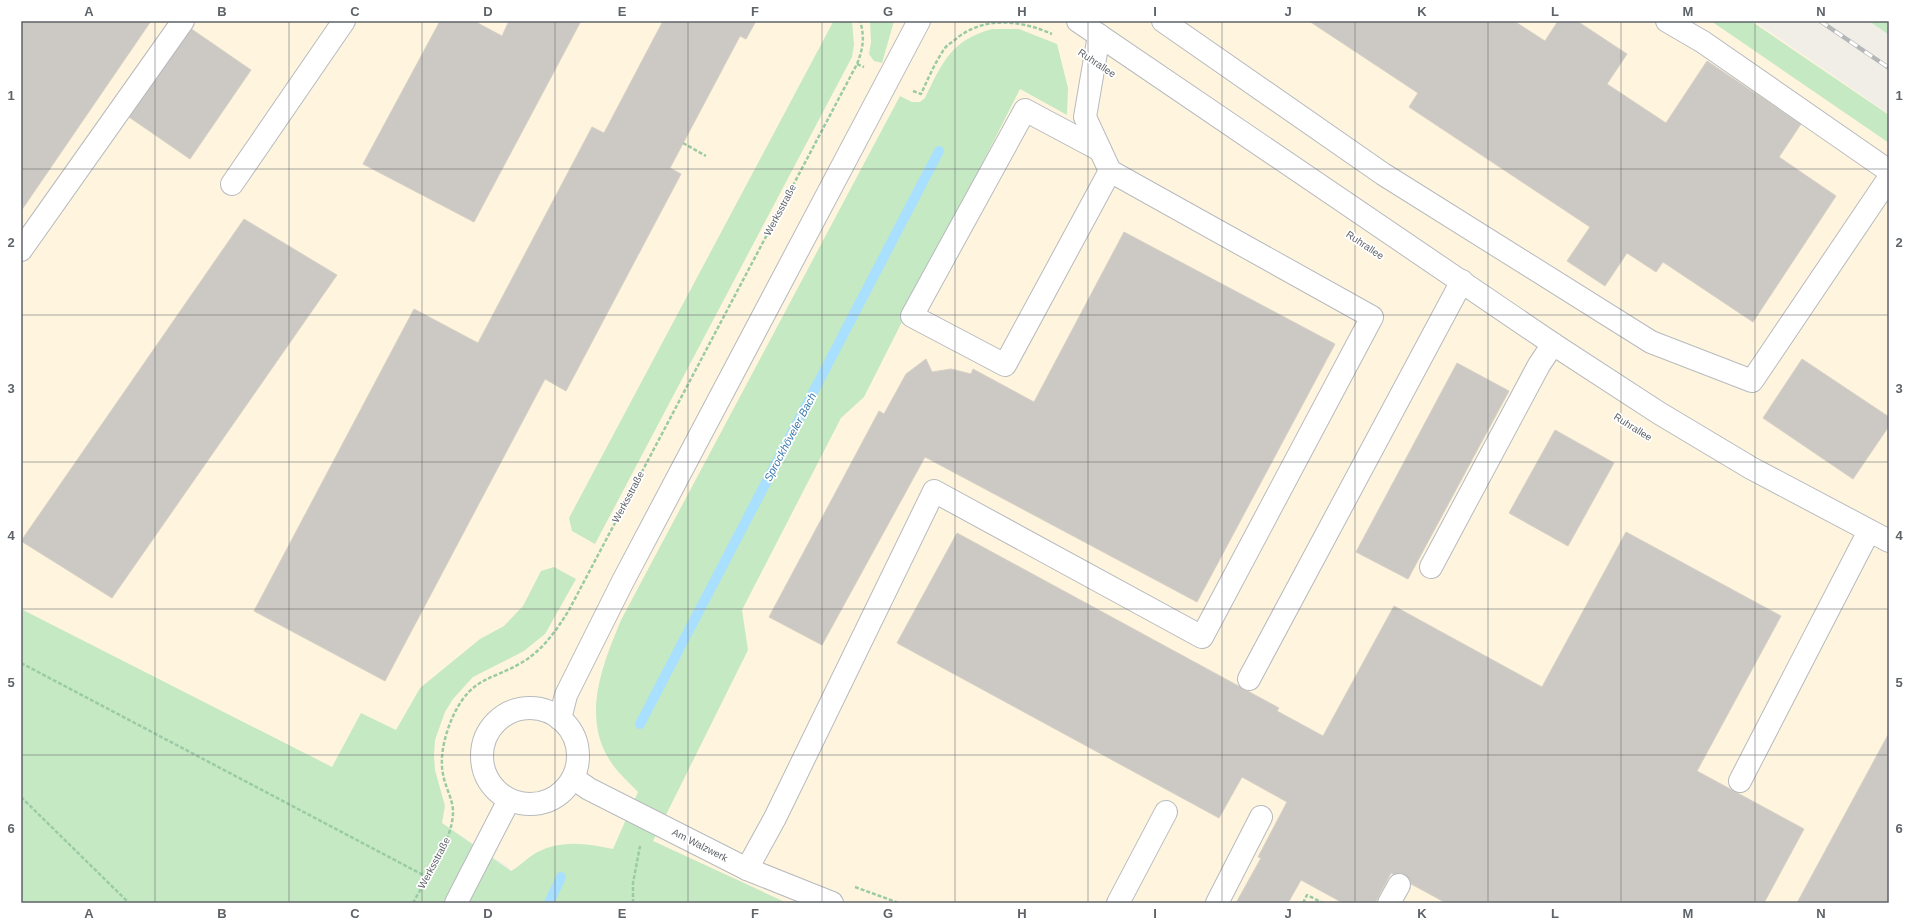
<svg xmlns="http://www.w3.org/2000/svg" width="1910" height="924" font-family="Arial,sans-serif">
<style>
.commercial{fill:#fff5de}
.green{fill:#c5e9c3}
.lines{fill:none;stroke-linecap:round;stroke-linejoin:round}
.stream{stroke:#a9dfff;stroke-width:10}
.building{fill:#ccc9c4;stroke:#d6d0c5}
.minor-casing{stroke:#b7babe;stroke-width:24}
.path{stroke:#9bcba6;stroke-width:2.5;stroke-dasharray:4 2;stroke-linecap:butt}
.minor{stroke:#fff;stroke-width:22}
.rail-casing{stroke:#b5b6b7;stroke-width:4.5}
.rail{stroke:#fff;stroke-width:3;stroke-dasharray:9;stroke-linecap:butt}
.grid{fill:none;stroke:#5e6368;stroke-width:1;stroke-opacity:0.55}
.labels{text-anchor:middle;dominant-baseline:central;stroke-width:3.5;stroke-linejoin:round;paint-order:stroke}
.street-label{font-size:10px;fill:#5e6368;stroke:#fff}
.water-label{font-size:11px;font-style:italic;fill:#3c7bae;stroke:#fff}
.neatline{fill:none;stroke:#5e6368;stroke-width:1.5}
.grid-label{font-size:13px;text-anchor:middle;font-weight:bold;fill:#5e6368}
</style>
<rect width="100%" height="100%" fill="#f1eee7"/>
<path class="commercial" d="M21,21h1733l135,93v789h-1102l-134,-62 -135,39 -10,-13 -66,-44 -421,-214z"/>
<g class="green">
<path d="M832,21h20l2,24 -2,12 -257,487 -23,-13 -3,-13 264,-496z"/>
<path d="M870,21h24l-12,42 -8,-2 -5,-7 2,-12z"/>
<path d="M1711,21h40l138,94v28z"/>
<path d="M1869,21h20v14z"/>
<path d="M992,29h27l38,15 11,44 -1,27 -47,-26 -156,308 -23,21 -99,192 6,40 -95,191 134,62h-766v-294l311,158 29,-54 35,17 24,-42 60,-49 24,-13 19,-20 18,-35 13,-4 22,12 -31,55 -21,17 -51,26 -20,22 -8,13 -10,28 -1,15 1,15 10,36 -3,17 69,48c7,-4 13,-10 20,-15 26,-17 53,-13 82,-7l25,-57c-8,-9 -18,-17 -25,-27 -33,-45 -11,-99 8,-145l279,-524 12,6h8l5,-4c17,-35 26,-58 67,-69z"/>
</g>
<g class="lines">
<g class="stream">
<path d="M640,724l299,-573"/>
<path d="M549,903l12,-26"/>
</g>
</g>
<g class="building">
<path d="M21,21h130l-130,190z"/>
<path d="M440,21h34l28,15 7,-15h72l-107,201 -111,-58z"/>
<path d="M663,21h93l-10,18 -6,-3 -70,132 11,6 -115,217 -21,-12 -160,302 -131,-70 160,-302 64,34 114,-216 12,6z"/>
<path d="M1309,21h205l31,20 13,-20h19l50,33 -20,30 59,39 41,-62 94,63 -22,33 57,39 -83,126 -90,-60 -7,10 -29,-19 -22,33 -38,-25 23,-34 -181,-120 9,-14z"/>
<path d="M190,28l61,42 -61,89 -61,-42z"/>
<path d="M244,219l93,56 -225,323 -91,-57z"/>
<path d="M1124,232l211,112 -138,258 -272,-145 -103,188 -53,-28 110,-206 5,3 22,-40 20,-15 6,13 19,-3 20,5 2,-5 61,33z"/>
<path d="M1802,359l87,58v9l-36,53 -90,-61z"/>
<path d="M1457,363l52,28 -101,188 -52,-27z"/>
<path d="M1555,430l59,33 -46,83 -59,-33z"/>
<path d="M1626,532l155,84 -84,155 107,58 -40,74h-318l-55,-30 -16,30h-32l-42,-23 -13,23h-52l25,-45 -3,-1 29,-55 -45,-25 -23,41 -322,-175 60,-110 322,175 -2,3 46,25 71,-130 148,81z"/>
<path d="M1889,733v170h-92z"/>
</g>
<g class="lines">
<defs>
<g id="minor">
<path d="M1078,21l475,323 106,69 92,55 138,73"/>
<path d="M1163,21l220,153 268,168 101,39 137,-203"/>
<path d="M1667,21l36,21 186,129"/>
<path d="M1100,150l-75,-40 -113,206 93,49 105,-194"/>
<path d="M232,184l112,-163"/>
<path d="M21,250l162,-229"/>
<path d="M1431,567l108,-202 14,-21"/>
<path d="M1249,679l213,-398"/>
<circle cx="530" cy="756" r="48"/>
<path d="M560,719l6,-24 57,-114 296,-560"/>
<path d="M573,778l16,11 158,80 85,34"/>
<path d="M1740,781l129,-250"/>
<path d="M747,869l28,-51 159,-327 268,146 170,-320 -262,-146 -25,-54 14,-82"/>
<path d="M456,903l53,-103"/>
<path d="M1118,903l48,-91"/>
<path d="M1217,903l44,-86"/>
<path d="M1389,903l10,-18"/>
</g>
</defs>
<use href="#minor" class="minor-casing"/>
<g class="path">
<path d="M857,64l7,3"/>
<path d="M913,91l8,3c7,-15 14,-32 24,-46 3,-4 8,-6 12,-10 28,-22 64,-18 95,-4"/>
<path d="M683,143l23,13"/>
<path d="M21,663l406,214"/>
<path d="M21,797l108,106"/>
<path d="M855,887l44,16"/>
<path d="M413,903c13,-25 40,-63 40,-91 0,-13 -8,-25 -10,-38 -4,-19 3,-44 12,-62 18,-35 37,-32 66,-49 22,-13 35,-32 48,-53l288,-546c6,-15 8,-27 3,-43"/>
<path d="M633,903v-20l7,-37"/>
<path d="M1303,903l4,-8 16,8"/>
</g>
<use href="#minor" class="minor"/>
<defs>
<path id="rail" d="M1820,21l69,47"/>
</defs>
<use href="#rail" class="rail-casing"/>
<use href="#rail" class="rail"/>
</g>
<path class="grid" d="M155,21v882M289,21v882M422,21v882M555,21v882M688,21v882M822,21v882M955,21v882M1088,21v882M1222,21v882M1355,21v882M1488,21v882M1621,21v882M1755,21v882M21,169h1868M21,315h1868M21,462h1868M21,609h1868M21,755h1868"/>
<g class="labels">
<g class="street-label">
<text transform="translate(1097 63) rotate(34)">Ruhrallee</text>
<text transform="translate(780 210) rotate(-62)">Werksstraße</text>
<text transform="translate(1365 245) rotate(34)">Ruhrallee</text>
<text transform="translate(1633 427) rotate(32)">Ruhrallee</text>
<text transform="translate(628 497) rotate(-62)">Werksstraße</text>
<text transform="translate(700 845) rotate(27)">Am Walzwerk</text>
<text transform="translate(434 863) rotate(-62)">Werksstraße</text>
</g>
<g class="water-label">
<text transform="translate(790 437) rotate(-62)">Sprockhöveler Bach</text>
</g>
</g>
<rect width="1910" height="924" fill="none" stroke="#ffffff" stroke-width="44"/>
<rect x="22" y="22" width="1866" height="880" class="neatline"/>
<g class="grid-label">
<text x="89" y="16">A</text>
<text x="222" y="16">B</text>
<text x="355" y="16">C</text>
<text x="488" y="16">D</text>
<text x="622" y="16">E</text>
<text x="755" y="16">F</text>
<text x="888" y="16">G</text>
<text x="1022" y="16">H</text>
<text x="1155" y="16">I</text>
<text x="1288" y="16">J</text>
<text x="1422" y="16">K</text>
<text x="1555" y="16">L</text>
<text x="1688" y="16">M</text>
<text x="1821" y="16">N</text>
<text x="11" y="100">1</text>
<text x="1899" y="100">1</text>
<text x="11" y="247">2</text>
<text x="1899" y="247">2</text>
<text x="11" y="393">3</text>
<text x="1899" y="393">3</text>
<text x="11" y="540">4</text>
<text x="1899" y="540">4</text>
<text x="11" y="687">5</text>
<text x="1899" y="687">5</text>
<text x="11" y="833">6</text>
<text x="1899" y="833">6</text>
<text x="89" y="918">A</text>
<text x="222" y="918">B</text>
<text x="355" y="918">C</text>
<text x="488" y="918">D</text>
<text x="622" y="918">E</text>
<text x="755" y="918">F</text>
<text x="888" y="918">G</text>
<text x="1022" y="918">H</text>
<text x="1155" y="918">I</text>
<text x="1288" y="918">J</text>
<text x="1422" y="918">K</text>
<text x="1555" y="918">L</text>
<text x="1688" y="918">M</text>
<text x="1821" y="918">N</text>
</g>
</svg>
